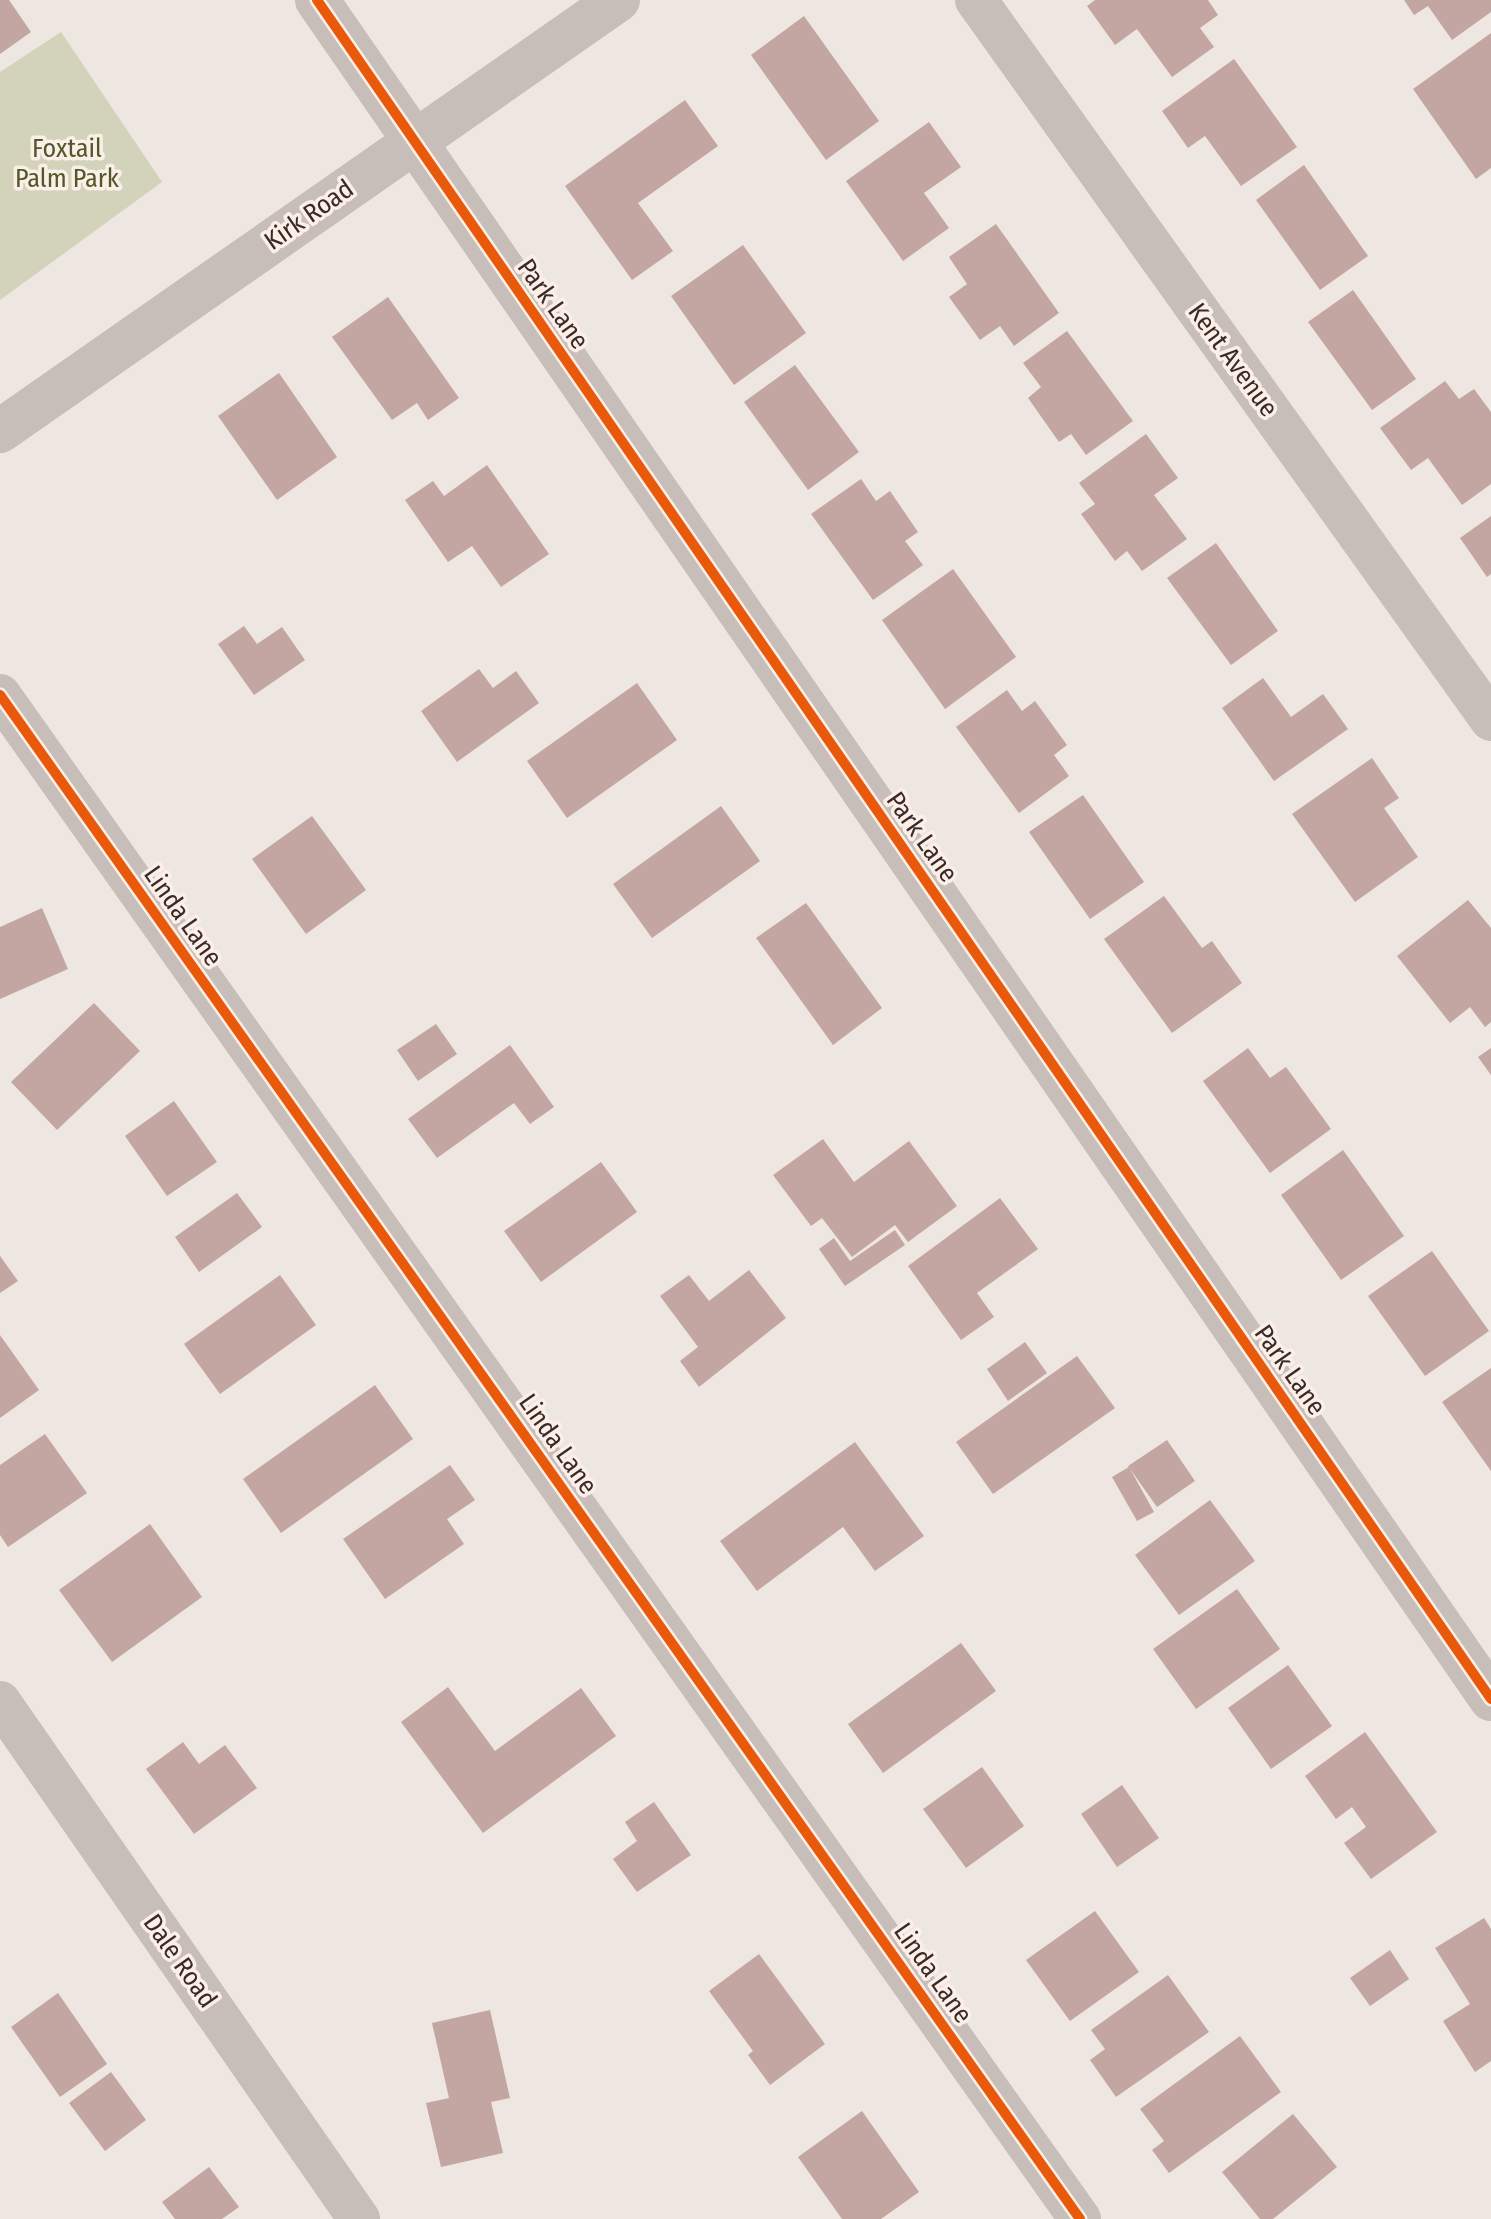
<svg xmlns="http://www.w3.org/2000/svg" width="1491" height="2219" font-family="'Fira Sans Condensed',sans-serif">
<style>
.green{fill:#d2d3ba}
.building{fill:#c3a6a1}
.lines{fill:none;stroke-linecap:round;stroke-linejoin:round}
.minor{stroke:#c7beba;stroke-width:42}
.tertiary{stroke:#c7beba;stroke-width:44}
.cycleway-casing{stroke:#fbefe8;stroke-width:15}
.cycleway{stroke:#e8590c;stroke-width:10}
.labels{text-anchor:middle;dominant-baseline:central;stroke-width:7;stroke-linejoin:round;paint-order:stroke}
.park-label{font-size:26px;fill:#4f5929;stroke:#fbefe8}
.street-label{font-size:26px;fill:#392a27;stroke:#fbefe8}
</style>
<rect width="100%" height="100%" fill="#eee6e1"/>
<path class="green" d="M61,32l101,150 -162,118v-228z"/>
<g class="building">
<path d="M0,0h9l22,32 -31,22z"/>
<path d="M1095,0h113l10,15 -18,13 14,19 -42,30 -35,-48 -22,16 -28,-39z"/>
<path d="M1404,0h87v12l-39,28 -24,-34 -14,9z"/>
<path d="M804,16l75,105 -53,39 -75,-105z"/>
<path d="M1491,33v135l-15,11 -63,-90z"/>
<path d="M1234,59l63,88 -56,39 -36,-50 -17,12 -26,-37z"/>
<path d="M685,100l33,46 -80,57 35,48 -41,29 -67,-94z"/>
<path d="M929,122l32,45 -37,26 25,35 -46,33 -57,-80z"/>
<path d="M1304,165l64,91 -48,34 -64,-90z"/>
<path d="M996,224l63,89 -45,33 -14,-20 -20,14 -31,-43 18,-13 -18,-27z"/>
<path d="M743,245l63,88 -72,52 -63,-89z"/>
<path d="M1353,290l63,89 -44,31 -64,-88z"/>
<path d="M388,297l71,101 -31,22 -11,-17 -25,17 -60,-83z"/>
<path d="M1067,331l66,90 -47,34 -15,-21 -12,8 -31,-44 13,-11 -18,-24z"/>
<path d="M795,365l64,87 -51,38 -64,-88z"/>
<path d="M279,373l58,84 -60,43 -59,-84z"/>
<path d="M1445,381l14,18 15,-10 17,23v72l-29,21 -34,-47 -17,12 -31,-42z"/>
<path d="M1146,434l32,44 -24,17 33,44 -45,32 -15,-20 -12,10 -34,-47 14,-10 -16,-21z"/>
<path d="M487,465l62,89 -48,33 -29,-41 -24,16 -43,-62 28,-19 11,15z"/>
<path d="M861,479l15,22 14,-10 28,41 -13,9 18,24 -50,35 -62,-86z"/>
<path d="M1491,516v58l-4,3 -27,-39z"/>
<path d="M1216,543l62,88 -47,34 -64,-87z"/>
<path d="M953,569l63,88 -71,52 -63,-89z"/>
<path d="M244,626l13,18 25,-17 23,33 -51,35 -36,-51z"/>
<path d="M479,669l14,19 23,-17 23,32 -82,59 -36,-51z"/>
<path d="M1263,678l28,39 32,-23 25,35 -74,52 -52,-73z"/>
<path d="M637,683l40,57 -110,78 -40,-57z"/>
<path d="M1007,690l15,21 13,-10 32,44 -13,10 15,21 -50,37 -63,-86z"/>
<path d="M1372,758l27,40 -15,10 34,49 -63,45 -63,-88z"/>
<path d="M1083,795l61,87 -54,37 -61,-87z"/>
<path d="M721,806l39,55 -108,77 -39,-54z"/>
<path d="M312,816l54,74 -60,44 -54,-75z"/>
<path d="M1164,896l38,52 10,-7 30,42 -70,50 -68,-94z"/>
<path d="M1468,900l23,28v94l-6,5 -15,-20 -20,16 -53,-67z"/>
<path d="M806,903l76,105 -49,37 -77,-107z"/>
<path d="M42,908l26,61 -68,30v-72z"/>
<path d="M94,1003l46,48 -83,79 -46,-48z"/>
<path d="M436,1024l21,30 -39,27 -21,-31z"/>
<path d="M510,1045l44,62 -24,17 -16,-21 -77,55 -29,-39z"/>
<path d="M1248,1048l22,30 16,-11 45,62 -61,44 -67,-92z"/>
<path d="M1491,1048v27l-13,-18z"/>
<path d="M174,1101l43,61 -50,34 -42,-60z"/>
<path d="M823,1139l31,43 55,-41 48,65 -49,36 -13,-17 -43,32 -30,-39 -11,8 -38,-51z"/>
<path d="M1343,1150l61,86 -63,44 -60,-85z"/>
<path d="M601,1162l36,50 -96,70 -37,-51z"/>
<path d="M237,1193l25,34 -63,45 -24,-35z"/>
<path d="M1000,1198l38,51 -61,44 17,24 -33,23 -53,-74z"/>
<path d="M895,1230l10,15 -60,41 -26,-37 15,-11 16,23z"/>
<path d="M1432,1251l57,80 -64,45 -57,-80z"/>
<path d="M0,1256l18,25 -18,12z"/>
<path d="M749,1270l37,48 -87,69 -19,-26 18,-14 -38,-51 29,-21 20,26z"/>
<path d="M280,1275l36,50 -96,69 -36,-50z"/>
<path d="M0,1335l39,55 -39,28z"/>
<path d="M1025,1342l22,31 -39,28 -21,-32z"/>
<path d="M1077,1356l38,52 -122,86 -37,-52z"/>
<path d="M1491,1368v103l-49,-69z"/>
<path d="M375,1385l38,54 -132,94 -38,-54z"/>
<path d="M45,1434l42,59 -79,54 -8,-12v-70z"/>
<path d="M1167,1440l28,41 -38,26 -29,-41z"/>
<path d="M855,1442l69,94 -49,35 -32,-44 -86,64 -37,-50z"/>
<path d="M450,1465l25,35 -28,19 17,25 -79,55 -42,-60z"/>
<path d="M1129,1467l25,45 -17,9 -25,-44z"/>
<path d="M1210,1500l45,61 -76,54 -44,-60z"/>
<path d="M150,1524l52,73 -90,65 -53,-72z"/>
<path d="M1237,1589l43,60 -84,60 -43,-60z"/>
<path d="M961,1643l35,48 -113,82 -35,-49z"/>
<path d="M1288,1665l44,61 -61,43 -43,-61z"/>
<path d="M448,1687l47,64 86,-63 35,48 -133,97 -82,-111z"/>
<path d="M1365,1732l72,100 -66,47 -27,-36 22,-16 -14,-20 -16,12 -31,-43z"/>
<path d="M183,1742l16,22 26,-19 32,43 -63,46 -48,-65z"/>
<path d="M982,1767l42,59 -58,42 -43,-59z"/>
<path d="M1122,1785l37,53 -42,29 -36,-53z"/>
<path d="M654,1802l37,53 -54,37 -24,-33 24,-18 -12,-19z"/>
<path d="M1095,1911l44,61 -69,49 -44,-61z"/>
<path d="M1484,1918l7,11v132l-16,11 -32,-51 27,-17 -35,-56z"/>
<path d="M1390,1950l19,29 -39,27 -20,-28z"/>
<path d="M759,1954l66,90 -55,41 -22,-30 5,-4 -44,-60z"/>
<path d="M1168,1975l41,57 -93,65 -26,-37 15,-11 -14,-19z"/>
<path d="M58,1993l49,71 -47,33 -49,-70z"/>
<path d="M490,2010l20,88 -19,4 12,51 -62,14 -15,-64 23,-5 -17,-75z"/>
<path d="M1240,2036l41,56 -112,81 -17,-23 12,-9 -24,-32z"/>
<path d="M111,2072l35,48 -41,31 -36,-48z"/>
<path d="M862,2111l57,81 -38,27h-39l-44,-62z"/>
<path d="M1293,2114l44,53 -64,52h-13l-38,-47z"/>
<path d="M209,2167l30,40 -17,12h-47l-13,-17z"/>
</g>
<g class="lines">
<g class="minor">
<path d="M976,0l515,720"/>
<path d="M0,695l1080,1524"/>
<path d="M0,1702l359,517"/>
</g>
<g class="tertiary">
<path d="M317,0l1174,1699"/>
<path d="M0,431l618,-431"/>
</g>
<defs>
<g id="cycleway">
<path d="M317,0l1174,1699"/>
<path d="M0,695l1080,1524"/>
</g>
</defs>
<use href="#cycleway" class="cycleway-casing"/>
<use href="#cycleway" class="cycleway"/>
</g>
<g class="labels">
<g class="park-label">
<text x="67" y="148">Foxtail<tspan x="67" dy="30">Palm Park</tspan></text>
</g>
<g class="street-label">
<text transform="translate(309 215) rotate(-35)">Kirk Road</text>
<text transform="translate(553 304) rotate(55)">Park Lane</text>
<text transform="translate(1233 360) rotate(54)">Kent Avenue</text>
<text transform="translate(922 837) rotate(55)">Park Lane</text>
<text transform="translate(183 916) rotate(55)">Linda Lane</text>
<text transform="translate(1290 1370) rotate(55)">Park Lane</text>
<text transform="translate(558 1444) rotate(55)">Linda Lane</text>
<text transform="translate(180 1961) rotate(55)">Dale Road</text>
<text transform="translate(933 1973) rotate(55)">Linda Lane</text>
</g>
</g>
</svg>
